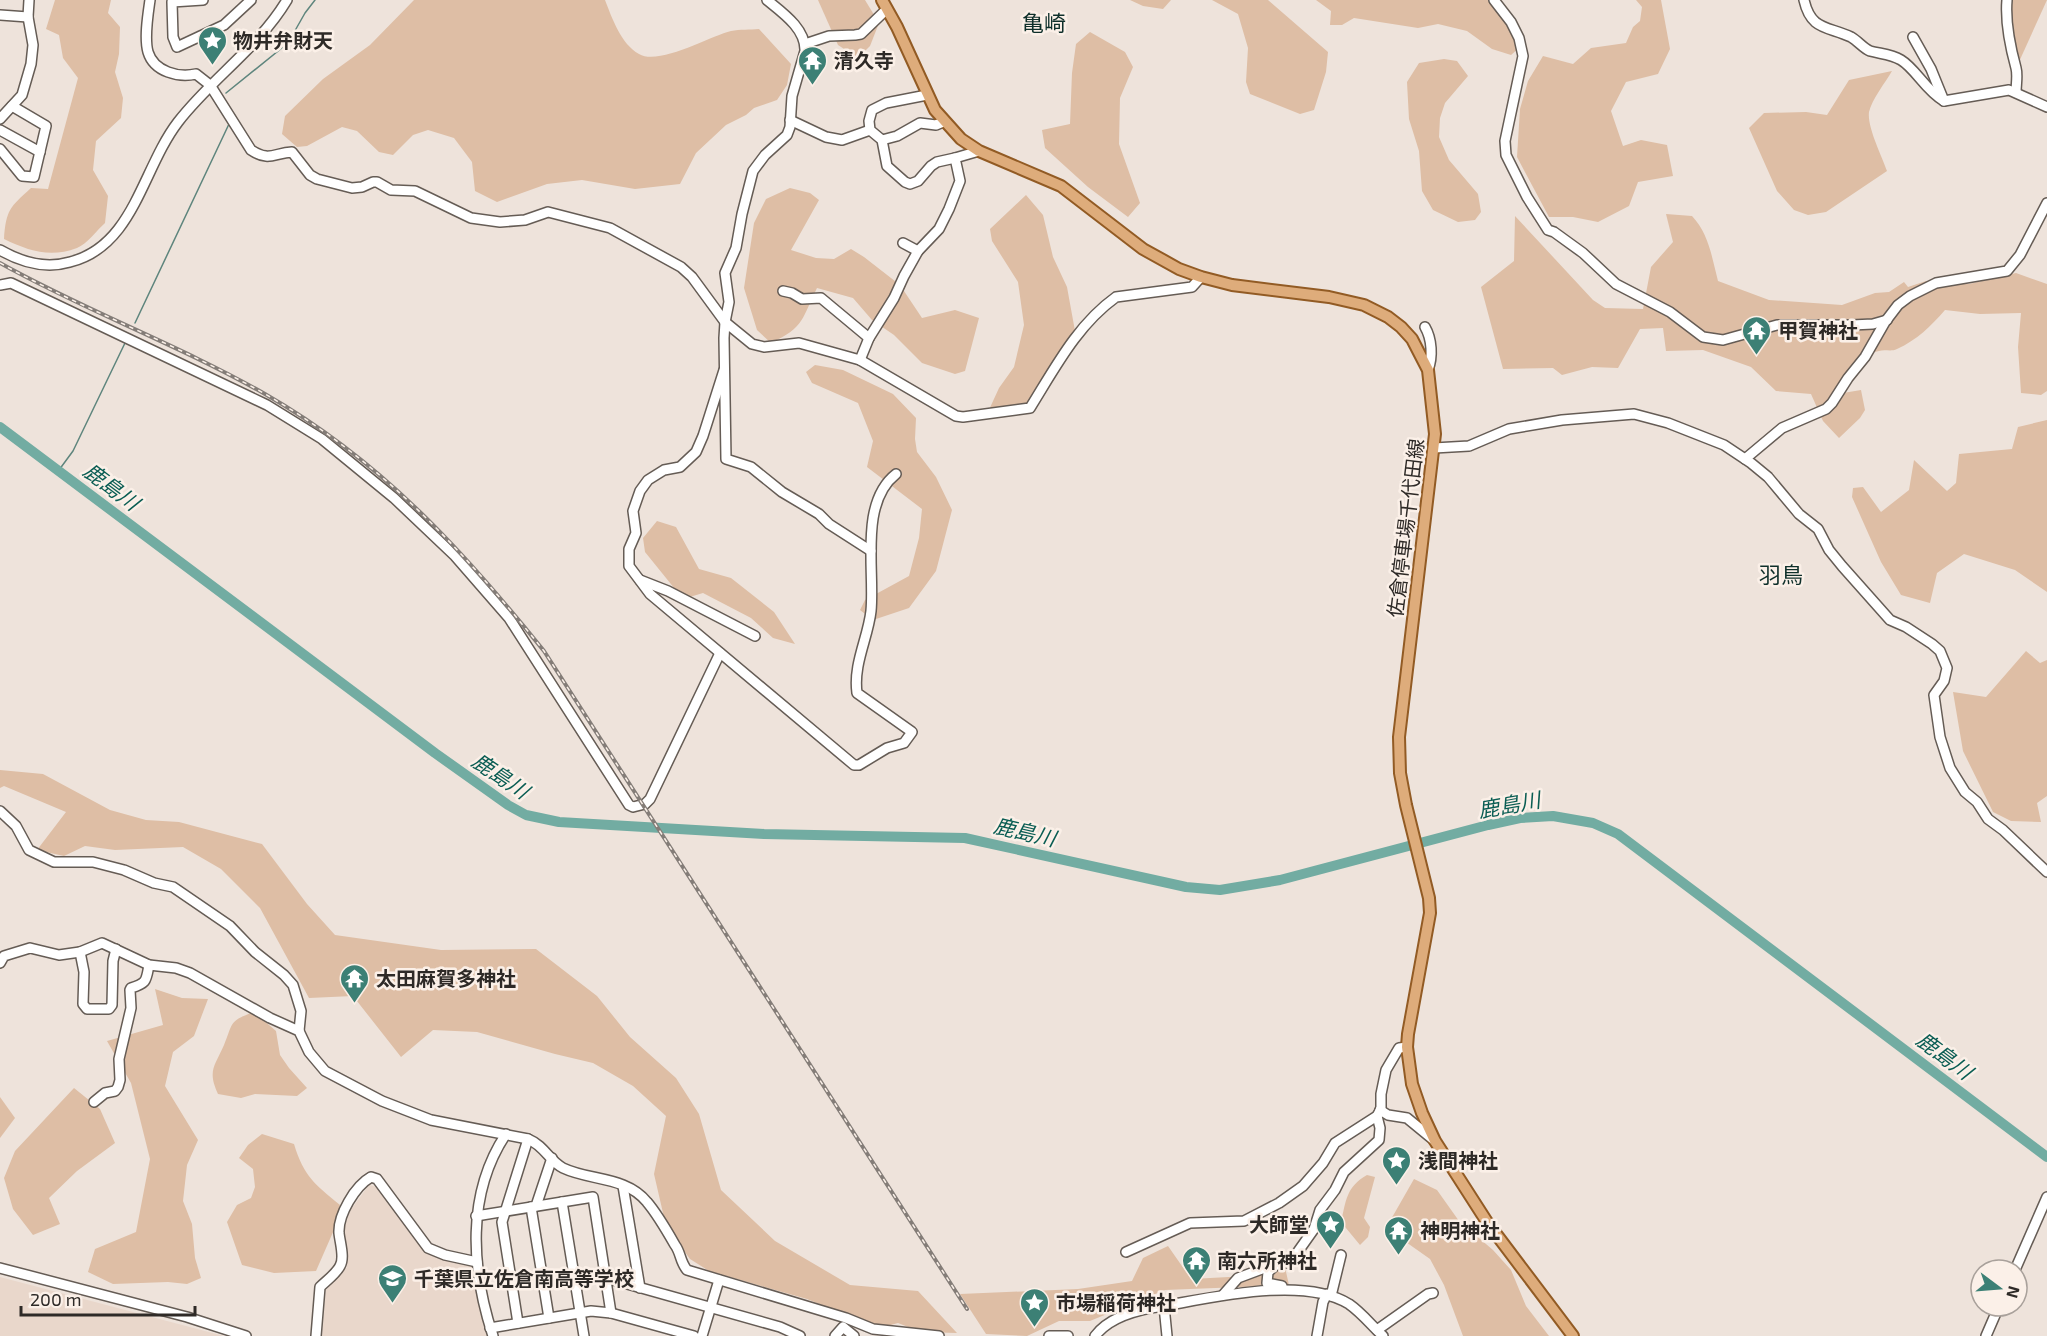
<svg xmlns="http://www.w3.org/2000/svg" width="2047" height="1336" font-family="'Exo 2','Noto Sans JP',sans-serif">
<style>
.built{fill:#e9d7cb}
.green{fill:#debea5}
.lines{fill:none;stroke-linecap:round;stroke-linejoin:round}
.stream{stroke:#5e857d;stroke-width:1.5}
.river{stroke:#72aca2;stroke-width:10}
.minor-casing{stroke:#655c55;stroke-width:12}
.major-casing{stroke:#925b24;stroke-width:14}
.minor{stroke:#fff;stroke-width:9}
.major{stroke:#deac7b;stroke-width:10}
.rail-casing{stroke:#847d78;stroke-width:4}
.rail{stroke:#fbf0e8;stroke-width:1.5;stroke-dasharray:4.5;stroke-linecap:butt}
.labels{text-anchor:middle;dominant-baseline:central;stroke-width:5;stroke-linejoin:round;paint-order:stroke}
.poi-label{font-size:20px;font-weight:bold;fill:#2e2a27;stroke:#fbf0e8;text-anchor:start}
.street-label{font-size:20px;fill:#2e2a27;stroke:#fbf0e8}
.water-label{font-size:21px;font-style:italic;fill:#0a5d53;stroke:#fbf0e8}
.quarter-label{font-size:22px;fill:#0e2f2a;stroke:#fbf0e8}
</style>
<rect width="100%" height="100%" fill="#eee3db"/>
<g class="built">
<path d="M369,1185l8,2 48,65 48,13 14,71h-165l4,-46 21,-23 -4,-36 7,-20z"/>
<path d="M0,1277l224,59h-224z"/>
</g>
<g class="green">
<path d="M55,0h56l-3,13 12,14 -1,27 -4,18 8,26 -2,20 -25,23 -3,29 15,26 -3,27c-8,7 -18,21 -28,25 -27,10 -48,3 -73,-9 2,-29 6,-32 27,-51l17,1 30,-111 -15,-20 -4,-23 -13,-6z"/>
<path d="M414,0h191c7,18 16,44 34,54 20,12 71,-18 92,-23 9,-2 19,-1 28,-2l32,35 -4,21 -10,15 -23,8 -8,7 -20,10 -30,28 -16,31 -45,5 -53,-9 -35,4 -50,18 -22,-11 -3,-29 -18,-24 -26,-8 -15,5 -20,20 -14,-3 -22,-21 -15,-4 -35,19 -10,1 -15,-13 3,-18 38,-37 47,-34z"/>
<path d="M818,0h47l14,23 -9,23 -12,12 -20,-13z"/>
<path d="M1130,0h41l-8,9 -20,-3z"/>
<path d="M1212,0h56l60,52 -2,20 -12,38 -14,4 -50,-20 -4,-12 2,-34 -10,-34z"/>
<path d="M1316,0h178l18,23 7,25 -8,7 -19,-6 -25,-18 -29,-7 -20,4 -64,-10 -12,7h-12l1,-14z"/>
<path d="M1636,0h25l9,49 -12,25 -32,8 -15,29 12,35 18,-6 26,5 6,31 -35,6 -9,24 -31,16 -25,-5h-24l-32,-60 3,-48 8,-28 15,-25 30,8 18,-16 35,-5 7,-16 7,-6 2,-14z"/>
<path d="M2008,0h39l-29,64 -4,-3z"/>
<path d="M1090,32l35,20 8,15 -13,31 -1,46 21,59 -12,14 -40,-30 -43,-39 -3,-18 28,-6 2,-51 4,-29z"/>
<path d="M1444,59l13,2 11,15 -23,27 -5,15 -1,19 10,23 29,34 3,18 -6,8 -17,2 -25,-12 -11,-19 -3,-40 -10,-32 -2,-37 12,-19z"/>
<path d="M1892,71c-7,12 -20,28 -23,41 -2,15 13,44 18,59l-61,41 -18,3 -14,-5 -17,-19 -28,-63 15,-15 42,-1 21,3 22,-35z"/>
<path d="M790,188l20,5 9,7 -28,50 25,8 18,1 17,-10 13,8 36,28 22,33 33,-8 24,8 -14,53 -10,3 -33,-11 -28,-28 -22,-15 -19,-22 -36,-10c-15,30 -12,39 -46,55l-14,-13 -13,-42 10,-65 12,-24z"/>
<path d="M1026,195l17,20 10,42 14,30 8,44 -43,73 -44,8 11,-24 15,-21 10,-42 -6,-43 -26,-41 -2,-12z"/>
<path d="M1666,214l26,2c17,18 20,42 26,65l51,19 73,5 33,-12 14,-1 15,-10 4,5 18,-6 43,3 47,-11 31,11v107l-6,4 -20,-2 -3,-46 3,-34 -41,1 -35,-4c-14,16 -28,30 -48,39 -6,3 -12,0 -18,2 -18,3 -29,28 -36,42l18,-3 4,20 -5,8 -21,20 -16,-17 -12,-27 -35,-3 -25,-24 -48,-17 -37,1 -3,-23 -23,1 -22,39 -26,-1 -30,8 -9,-7 -50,1 -22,-82 33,-26 1,-45 78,84 12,8 38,1 8,-42 22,-25z"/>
<path d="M815,365l28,5 50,24 23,24 -1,21 2,13 19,25 16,33 -16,61 -27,37 -36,12 -13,-10 5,-10 44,-24 10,-38 3,-29 -55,-42 6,-26 -15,-38 -46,-20 -6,-11z"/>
<path d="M2047,420v172l-32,-22 -51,-16 -27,19 -7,30 -29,-8 -20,-33 -29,-65 1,-9 10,-1 18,25 28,-22 5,-30 33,31 9,-8 3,-29 53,-5 6,-22z"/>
<path d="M657,521l19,6 23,42 32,9 43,34 21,32 -22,-6 -22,-20 -48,-25 -20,6 -38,-47 -2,-14z"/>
<path d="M2026,651l14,12 7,-3v136l-10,7 4,19 -30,-1 -18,-9 -30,-61 -10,-59 33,5z"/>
<path d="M0,770l43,4 67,36 36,10 33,2 83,22 45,60 28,31 106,15 95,-1 61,47 33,41 46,41 23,36 22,76 54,51 75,44 68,6 39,42 -36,-1 -23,-9 -11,3 -11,1 -69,-28 -98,-28 -19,-12 -24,-33 -12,-52 12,-58 -33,-30 -40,-23 -38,-9 -78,-22 -44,-2 -32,27 -48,-61 -44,2 -49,-90 -39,-39 -38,-22 -68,3 -30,-4 -21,10 -27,-6 29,-38 -62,-26 -4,2z"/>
<path d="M155,989l27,9 26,1 -14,37 -21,16 -8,34 33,54 -11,25 -4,36 9,23 3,34 6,20 -14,6 -19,-2 -55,2 -25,-12 7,-23 41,-17 14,-73 -19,-76 -24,-42 56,-16z"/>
<path d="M254,1012l22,19 4,24 9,13 18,20 -10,8 -42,-2 -14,4 -23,-4c-11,-24 -3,-28 6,-49 9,-21 4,-24 30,-33z"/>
<path d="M74,1088l26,21 15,34 -38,28 -28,27 11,26 -27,11 -20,-26 -9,-31 11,-27z"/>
<path d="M0,1097l15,21 -15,20z"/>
<path d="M262,1134l32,10c10,33 21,40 46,61l-3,18 -21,48 -42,2 -32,-8 -15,-43 10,-17 14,-7 4,-11 -2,-18 -14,-11 9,-13z"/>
<path d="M1367,1175l8,2 -11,41 6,9 -2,10 -8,8 -19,-23c5,-21 5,-35 26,-47z"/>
<path d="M1414,1179l23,11 22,31 34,29 18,20 15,36 23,30h-86l-19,-51 -14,-26 -44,-31z"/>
<path d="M1168,1246l23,33 57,-3 36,-13 5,22 -124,5 -75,31h-31l-32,15 -41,-2 -26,-40 118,-5 54,-8 11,-23z"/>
</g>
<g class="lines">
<g class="stream">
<path d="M226,93l62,-50 17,-30 10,-13"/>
<path d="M135,323l94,-199"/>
<path d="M59,470l14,-19 52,-108"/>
</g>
<path class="river" d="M0,427l435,326 73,52 18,10 33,7 205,12 201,4 221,49 34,3 60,-10 208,-55 32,-7 33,-2 40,7 25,11 429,323"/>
<defs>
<g id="minor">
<path d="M150,0c-2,14 -6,38 -2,52 6,20 31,26 48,22l14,11 41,65c18,12 23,3 41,2l18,23 7,4 35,9 10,-1 11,-5h4l14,8 24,1 56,27 29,4 25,-2 23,-8 62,16 71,39 11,10 33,45 27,22 12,3 35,-4 61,17 96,56 7,1 67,-9c25,-40 47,-83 86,-111l76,-10 9,-10"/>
<path d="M203,0l-31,2 1,35 4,10 47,-22 27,-25"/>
<path d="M767,0c16,13 39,29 38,51l-13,45 -2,31 -3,8 -22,20 -12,16 -11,43 -6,34 -11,25 4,29 -4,20 -1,16 2,121 25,8 31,25 37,22 10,10 42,27"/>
<path d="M1494,0l17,22 8,16 4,18 -18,85 1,14 21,42 21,33 6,2 29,21 33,31 54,28 33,25 20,3 54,-15h75l21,-1 14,-4"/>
<path d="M1804,0c7,31 24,26 47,37 7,4 12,11 19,14 11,3 21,3 31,9 15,9 24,30 43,41"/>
<path d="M2007,0c-2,23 3,46 9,68 2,7 0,17 0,24"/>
<path d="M0,15l28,2"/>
<path d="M1913,37l18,32 13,32 65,-11 38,17"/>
<path d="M805,44l24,-8 26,-1 6,-1 26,-25"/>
<path d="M927,95l-41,8 -14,7 -3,11 1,9 12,10 5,26 18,16 5,2 8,-3 13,-15 6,-4 18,-4"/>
<path d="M0,119l22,-24 9,-31 2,-19 -5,-28 1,-17"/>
<path d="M790,120l36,17 16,3 28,-10"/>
<path d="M0,130l40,22"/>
<path d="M882,140l15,-4 23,-13 16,2 7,-3"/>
<path d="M0,149l22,27 12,1 12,-51 -34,-20"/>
<path d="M903,243l15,8"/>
<path d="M0,250c21,12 46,19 70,12 64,-16 72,-93 108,-140 33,-43 81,-75 109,-122"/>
<path d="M0,285l11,-2 256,122 55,34 72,59 61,58 54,62 120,187 4,2 12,-3 5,-5 70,-146"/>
<path d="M783,291l9,2 10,6 19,-1 48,40"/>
<path d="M1425,327c7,12 8,30 3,43"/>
<path d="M860,360l9,-22 25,-40 10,-22 14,-25 21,-22 10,-20 11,-28 -5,-23 24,-7"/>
<path d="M724,370l-21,66 -7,16 -16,15 -16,3 -16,10 -8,11 -7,20 3,22 -7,16v17l21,28 204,171h5l28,-17 17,-5 8,-11 -55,-39c-4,-29 11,-55 14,-82 4,-41 -12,-108 25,-137"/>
<path d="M1434,448l35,-2 40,-17 53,-9 72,-6 34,9 56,22 27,18 17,14 31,37 19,15 11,21 13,16 48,54 16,7 26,17 8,7 7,17 -3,13 -10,14 6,42 10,31 15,24 12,10 11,17 15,11 44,42"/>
<path d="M1745,459l37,-31 44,-19 6,-6 16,-25 17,-21 20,-35 13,-17 12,-9 26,-13 71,-12 13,-16 27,-52"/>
<path d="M640,580l28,11 87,45"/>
<path d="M0,811l16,15 13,24 25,12h39l31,8 30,13 19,4 57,39 25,26 29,23 9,10 8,26 -2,20"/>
<path d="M80,952l4,20 -1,32 4,5h22l3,-4 1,-44 3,-12"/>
<path d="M0,963l4,-7 26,-8 29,7 21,-3 22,-9 47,22 27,3 14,5 80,45 29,13 10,21 16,19 57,30 49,19 97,19c17,7 21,22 35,29 27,13 63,8 84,34 11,13 20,29 28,43 6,8 5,17 12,25l159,48 27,11 66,7"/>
<path d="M94,1102l11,-9 10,-2 3,-4 2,-7 -1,-21 12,-51 -1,-18 1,-2c16,-5 15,-7 18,-23"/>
<path d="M1380,1110l8,5 19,3 28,23"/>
<path d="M623,1186l17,102"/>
<path d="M562,1202l22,134"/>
<path d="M536,1206l16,-48"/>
<path d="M531,1207l18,111"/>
<path d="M476,1216l117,-19 18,116"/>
<path d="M1126,1252l64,-29 54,-2 35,-18 24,-17 20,-23 12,-20 42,-27 4,-7v-15l5,-24 13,-22 8,-1"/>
<path d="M1276,1265l-8,7 -1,11 15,3"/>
<path d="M0,1268l187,49 59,19"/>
<path d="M2015,1270l32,-73"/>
<path d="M606,1278l174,49 20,9"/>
<path d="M1223,1295l15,-17 24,-9 12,-9 14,3 4,-3 22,-31 6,-19 15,-20 9,-18 35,-32 1,-12 -3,-12"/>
<path d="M1331,1296l10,-41"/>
<path d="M518,1323l-16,-101 26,-83"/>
<path d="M490,1328l101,-17 20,2 83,23"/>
<path d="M1377,1330l51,-36 5,-1"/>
<path d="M316,1336l4,-49c6,-6 16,-13 20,-21 5,-8 0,-23 -1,-33 -1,-18 16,-47 32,-56l6,2 51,69 17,7 32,7"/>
<path d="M493,1336c-22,-67 -27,-142 13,-202"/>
<path d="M702,1336l17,-56"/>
<path d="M835,1336l8,-9 11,9"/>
<path d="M1049,1336h19"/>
<path d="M1095,1336c15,-20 45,-27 69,-30"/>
<path d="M1167,1336l-3,-30c51,-9 140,-30 185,-2 13,9 23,22 34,32"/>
<path d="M1317,1336l6,-34 4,-8"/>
<path d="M1986,1336l13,-30"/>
</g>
<path id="major" d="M882,0l15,27 38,83 26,29 18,12 82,35 82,63 36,20 22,8 31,8 97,12 35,8 24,12 13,10 11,12 16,31 7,64 -36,303 1,36 6,32 23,93 1,15 -22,121 -1,13 5,37 10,29 13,28 52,81 86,114"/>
</defs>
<use href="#minor" class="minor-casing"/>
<use href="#major" class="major-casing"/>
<use href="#minor" class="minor"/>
<use href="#major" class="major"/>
<defs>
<path id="rail" d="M0,263c86,48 179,82 265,131 115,66 196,154 279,257l423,658"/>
</defs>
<use href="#rail" class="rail-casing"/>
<use href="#rail" class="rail"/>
</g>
<defs>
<symbol id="sight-pin" viewBox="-11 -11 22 30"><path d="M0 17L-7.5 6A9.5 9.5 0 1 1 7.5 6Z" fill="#3c8075" stroke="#fbf0e8"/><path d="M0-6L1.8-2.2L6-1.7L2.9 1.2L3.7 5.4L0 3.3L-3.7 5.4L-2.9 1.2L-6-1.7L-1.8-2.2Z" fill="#fff"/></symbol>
<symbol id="temple-pin" viewBox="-11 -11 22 30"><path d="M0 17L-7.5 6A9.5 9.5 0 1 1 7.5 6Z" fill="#3c8075" stroke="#fbf0e8"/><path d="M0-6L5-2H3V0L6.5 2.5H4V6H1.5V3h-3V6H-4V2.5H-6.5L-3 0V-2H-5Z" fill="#fff"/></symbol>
<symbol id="school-pin" viewBox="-11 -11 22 30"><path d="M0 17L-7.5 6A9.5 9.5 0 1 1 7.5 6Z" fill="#3c8075" stroke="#fbf0e8"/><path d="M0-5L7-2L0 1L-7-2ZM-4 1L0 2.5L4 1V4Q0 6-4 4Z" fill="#fff"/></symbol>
</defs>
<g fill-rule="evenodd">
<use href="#sight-pin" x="196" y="24" width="33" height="45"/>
<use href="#temple-pin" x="796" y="44" width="33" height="45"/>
<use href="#temple-pin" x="1740" y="314" width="33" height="45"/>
<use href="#temple-pin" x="338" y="962" width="33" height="45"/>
<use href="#sight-pin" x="1380" y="1144" width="33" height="45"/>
<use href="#sight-pin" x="1314" y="1208" width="33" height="45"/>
<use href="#temple-pin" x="1382" y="1214" width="33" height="45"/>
<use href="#temple-pin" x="1180" y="1244" width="33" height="45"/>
<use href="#school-pin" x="376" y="1262" width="33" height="45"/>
<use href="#sight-pin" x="1018" y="1286" width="33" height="45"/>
</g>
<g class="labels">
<g class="poi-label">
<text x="233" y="40">物井弁財天</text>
<text x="834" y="60">清久寺</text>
<text x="1778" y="330">甲賀神社</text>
<text x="376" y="978">太田麻賀多神社</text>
<text x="1418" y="1160">浅間神社</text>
<text x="1309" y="1224" text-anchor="end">大師堂</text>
<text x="1420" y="1230">神明神社</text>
<text x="1217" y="1260">南六所神社</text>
<text x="414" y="1278">千葉県立佐倉南高等学校</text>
<text x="1056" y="1302">市場稲荷神社</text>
</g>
<g class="street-label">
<text transform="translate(1405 528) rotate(-83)">佐倉停車場千代田線</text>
</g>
<g class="water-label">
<text transform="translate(112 486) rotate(37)">鹿島川</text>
<text transform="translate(501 775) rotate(34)">鹿島川</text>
<text transform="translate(1509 804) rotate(-10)">鹿島川</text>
<text transform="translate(1025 831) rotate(13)">鹿島川</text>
<text transform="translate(1945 1055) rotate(37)">鹿島川</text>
</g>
<g class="quarter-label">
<text x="1044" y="22">亀崎</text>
<text x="1781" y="574">羽鳥</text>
</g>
</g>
<g transform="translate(1999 1288) rotate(106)"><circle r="28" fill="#fbf0e8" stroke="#a9a19b" stroke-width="1.5"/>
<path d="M0-4.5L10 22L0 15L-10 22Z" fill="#3c8075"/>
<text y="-9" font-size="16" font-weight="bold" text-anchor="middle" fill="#2e2a27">N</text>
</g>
<path d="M21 1306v9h174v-9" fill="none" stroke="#2e2a27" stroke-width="3"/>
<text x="30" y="1306" font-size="18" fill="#2e2a27" stroke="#fbf0e8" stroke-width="4.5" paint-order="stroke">200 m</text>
</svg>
